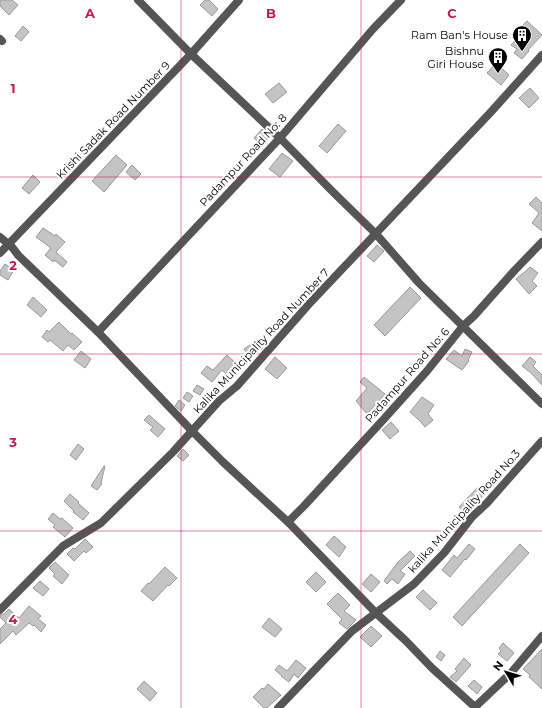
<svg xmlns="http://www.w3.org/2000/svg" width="542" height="708" font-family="Montserrat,sans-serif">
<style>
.building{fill:#c4c4c4;stroke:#999}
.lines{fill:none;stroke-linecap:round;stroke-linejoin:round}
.minor{stroke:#555;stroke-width:8}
.tertiary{stroke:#555;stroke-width:8}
.grid{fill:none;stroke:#c2185b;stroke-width:1;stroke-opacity:0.55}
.labels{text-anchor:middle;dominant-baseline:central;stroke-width:4;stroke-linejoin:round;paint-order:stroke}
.poi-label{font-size:11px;fill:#000;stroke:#fff;text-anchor:end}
.street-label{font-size:11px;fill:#000;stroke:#fff}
.grid-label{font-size:13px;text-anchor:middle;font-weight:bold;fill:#c2185b;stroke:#fff;stroke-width:4;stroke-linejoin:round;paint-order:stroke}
</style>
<rect width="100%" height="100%" fill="#fff"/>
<g class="building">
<path d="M0,0h12l6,5 -9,10 -9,-9z"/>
<path d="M205,0h4l9,9 -6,7 -12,-11z"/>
<path d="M527,21l15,14 -14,15 1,1 -7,8 -8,-6 3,-4 -6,-4 8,-9 -4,-3z"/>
<path d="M23,26l6,6 -8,9 -6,-5z"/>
<path d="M496,63l13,12 -8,10 -14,-12z"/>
<path d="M279,83l8,9 -14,11 -8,-9z"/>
<path d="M530,88l9,10 -10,10 -10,-10z"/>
<path d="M338,124l8,7 -19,22 -8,-7z"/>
<path d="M262,129l8,7 -8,9 -8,-7z"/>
<path d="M282,153l11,8 -13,16 -11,-8z"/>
<path d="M116,155l11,10 -23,27 -12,-11z"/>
<path d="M132,165l9,9 -6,6 -9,-8z"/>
<path d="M33,175l7,7 -11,12 -7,-6z"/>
<path d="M536,197l6,6v28l-10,-8 7,-10 -10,-9z"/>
<path d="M43,228l12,8 1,-2 9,8 -9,10 11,10 -4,5 -9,-7 -1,2 -8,-7 6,-7 -15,-11z"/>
<path d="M377,245l7,6 -10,11 -7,-6z"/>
<path d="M5,264l9,6 -6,10 -8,-5v-4z"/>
<path d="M530,267l8,6 -6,8 5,5 -8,8 -13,-15 11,-9z"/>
<path d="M410,287l11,11 -36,38 -11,-11z"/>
<path d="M33,297l14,13 -6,7 -14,-12z"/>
<path d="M59,322l12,12 1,-1 10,9 -8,8 -6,-5 -5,6 -13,-11 -2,2 -6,-5 5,-7 2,2z"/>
<path d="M257,340l6,8 -13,10 -6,-9z"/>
<path d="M465,349l7,3 -4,8 1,1 -7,9 -16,-11 8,-9 8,6z"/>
<path d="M81,351l10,8 -6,9 -11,-8z"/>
<path d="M227,355l12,11 -10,11 -7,-7 -10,12 -11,-9 6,-7 6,4z"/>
<path d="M275,357l12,11 -10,11 -12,-10z"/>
<path d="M530,357l6,5 -3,4 9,9v10l-11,-12 -9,-7z"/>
<path d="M364,377l21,17 -18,20 -11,-13 11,-13 -7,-6z"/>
<path d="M197,385l7,4 -4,6 -7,-4z"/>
<path d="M187,392l6,4 -4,6 -6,-4z"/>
<path d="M422,397l12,8 -6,9 5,6 -8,7 -5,-6 -10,-9z"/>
<path d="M179,400l6,5 -4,6 -6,-5z"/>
<path d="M149,415l16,14 -7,8 -8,-7 3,-3 -9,-7z"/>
<path d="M391,422l8,9 -9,8 -8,-9z"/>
<path d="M78,444l6,5 -8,11 -6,-5z"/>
<path d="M183,449l6,6 -6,6 -6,-5z"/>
<path d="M104,466h1l-4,17 1,1 -5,6 -6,-4z"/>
<path d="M478,487l7,6 -18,21 -8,-7z"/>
<path d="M70,494l9,8 -1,1 11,10 -6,7 -10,-8 1,-1 -10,-10z"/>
<path d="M53,513l7,6 2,-1 11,10 -8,9 -12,-10 2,-2 -7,-6z"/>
<path d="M334,536l6,5h-1l7,6 -7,10 -13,-12z"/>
<path d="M85,539l8,8 -7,6 -2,-2 -10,10 -7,-7 6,-6 2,1z"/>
<path d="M469,544l6,5 -9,11 -1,-1 -15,18 -8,-7 12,-15 3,3z"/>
<path d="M520,544l9,9 -67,73 -9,-9z"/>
<path d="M410,551l5,5 -15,15 5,3 -7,10 -6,-5 -5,5 -3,-3 14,-19z"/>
<path d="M55,562l14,13 -7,9 -9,-8 2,-2 -6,-6z"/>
<path d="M165,567l12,11 -8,8 -1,-1 -15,16 -12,-10 7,-8 1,1z"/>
<path d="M316,572l10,10 -10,10 -10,-10z"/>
<path d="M371,574l9,8 -9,10 -9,-8z"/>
<path d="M40,581l9,8 -6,7 -10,-8z"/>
<path d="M423,590l14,13 -7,7 -14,-13z"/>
<path d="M338,593l12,12 -6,6 12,9 -9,9 -8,-6 3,-4 -15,-15z"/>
<path d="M29,606l12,10 -3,3 8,6 -5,7 -7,-7 -1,1 -4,-3 -13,12 -3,-4 -13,13v-15l6,-6 -6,-6v-2l4,-1 5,-5 10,9z"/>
<path d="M269,618l13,11 -7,8 -13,-10z"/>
<path d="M371,626l11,10 -11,11 -11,-10z"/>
<path d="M503,643l11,10 -7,8 -9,-7 3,-3 -2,-3z"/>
<path d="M542,649v40l-13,-12 1,-2 -7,-6z"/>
<path d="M440,651l5,4 -4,6 -5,-4z"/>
<path d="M464,658l7,7 -15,17 -6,-5 7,-6 -2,-2z"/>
<path d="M296,660l10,8 -8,10 -4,-4 -5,8 -8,-6h1l-7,-6 4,-5 8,6z"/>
<path d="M474,680l8,7 -5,7 -9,-8z"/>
<path d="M144,681l13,12 -7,8 -13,-12z"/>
<path d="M268,684l13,11 -14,13h-3l-11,-11 9,-9 2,1z"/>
</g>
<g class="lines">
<g class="minor">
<path d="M138,0l53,54 89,84 52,53 44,43 43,49 123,121"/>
<path d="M0,39l2,2"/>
<path d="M0,237l12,10 6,8 80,77 95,100 30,30 65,60 88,91 30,28 26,27 44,40"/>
<path d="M98,332l182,-194 93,-109 28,-29"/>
<path d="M288,522l16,-16 79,-86 44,-49 36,-45 11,-10 40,-45 28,-29"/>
<path d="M0,610l63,-64 38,-23 72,-71 46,-51 18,-15 72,-82 181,-191 52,-58"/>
<path d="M475,707l36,-34 31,-37"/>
<path d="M278,708l74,-77 62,-47 30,-31 28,-36 15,-14 55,-62"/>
</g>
<path class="tertiary" d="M0,253l191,-199 48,-54"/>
</g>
<path class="grid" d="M181,0v708M361,0v708M0,177h542M0,354h542M0,531h542"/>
<defs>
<symbol id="building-pin" viewBox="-11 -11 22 30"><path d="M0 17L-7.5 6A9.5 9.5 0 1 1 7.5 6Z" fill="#000" stroke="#fff"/><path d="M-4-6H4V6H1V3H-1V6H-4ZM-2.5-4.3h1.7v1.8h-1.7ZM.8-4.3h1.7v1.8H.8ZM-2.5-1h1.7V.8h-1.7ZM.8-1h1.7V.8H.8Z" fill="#fff"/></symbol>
</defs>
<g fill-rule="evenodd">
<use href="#building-pin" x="511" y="24" width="22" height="30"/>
<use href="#building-pin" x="487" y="46" width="22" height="30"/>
</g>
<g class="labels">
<g class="poi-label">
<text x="508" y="35">Ram Ban's House</text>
<text x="484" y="51">Bishnu<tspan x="484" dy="13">Giri House</tspan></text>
</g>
<g class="street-label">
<text transform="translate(113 120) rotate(-46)">Krishi Sadak Road Number 9</text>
<text transform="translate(243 160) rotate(-47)">Padampur Road No: 8</text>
<text transform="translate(261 341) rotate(-47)">Kalika Municipality Road Number 7</text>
<text transform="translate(407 375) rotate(-49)">Padampur Road No: 6</text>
<text transform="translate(464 511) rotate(-48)">kalika Municipality Road No.3</text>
</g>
</g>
<g class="grid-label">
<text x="90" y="18">A</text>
<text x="271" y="18">B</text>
<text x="452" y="18">C</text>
<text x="13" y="93">1</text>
<text x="13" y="270">2</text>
<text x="13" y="447">3</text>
<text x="13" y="624">4</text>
</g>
<g transform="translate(506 672) rotate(308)" stroke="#ffffff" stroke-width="3" paint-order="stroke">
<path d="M0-3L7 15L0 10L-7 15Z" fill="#000000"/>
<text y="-6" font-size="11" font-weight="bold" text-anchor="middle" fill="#000000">N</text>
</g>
</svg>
